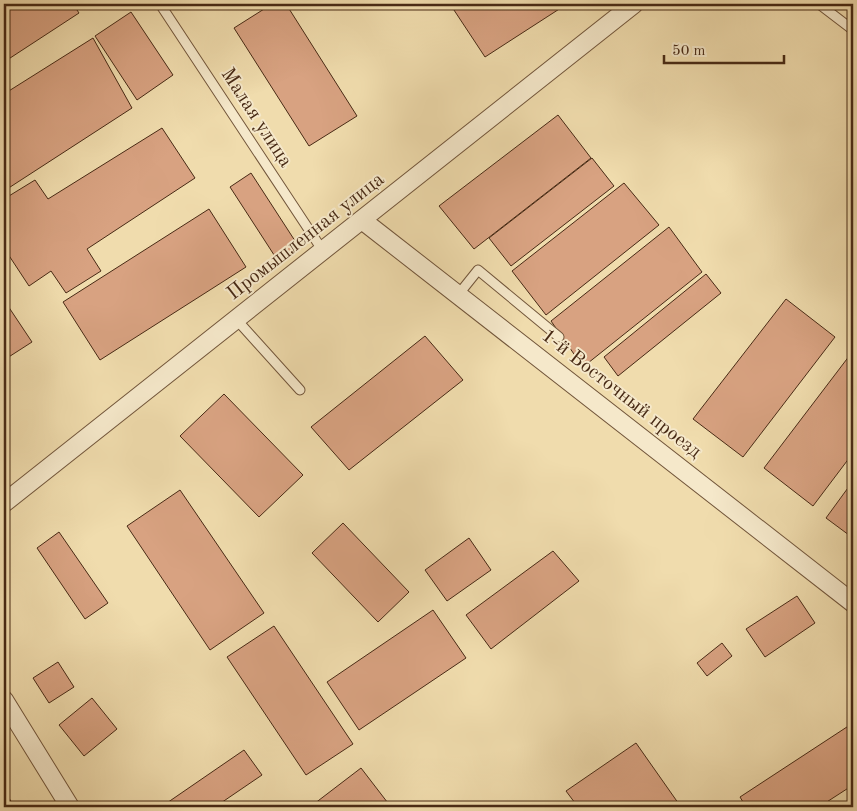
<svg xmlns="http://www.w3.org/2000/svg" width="857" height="811" font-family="'Old Standard TT',serif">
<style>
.building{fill:#d8a281;stroke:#482a15}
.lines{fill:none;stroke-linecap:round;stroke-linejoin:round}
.lane-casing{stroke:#72563b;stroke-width:11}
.street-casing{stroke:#72563b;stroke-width:20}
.lane{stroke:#f5e8ca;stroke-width:9}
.street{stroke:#f5e8ca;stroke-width:18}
.labels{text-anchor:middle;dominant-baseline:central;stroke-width:4;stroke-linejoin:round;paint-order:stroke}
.street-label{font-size:20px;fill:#482a15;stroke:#f5e8ca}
</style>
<rect width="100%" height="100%" fill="#f0dcad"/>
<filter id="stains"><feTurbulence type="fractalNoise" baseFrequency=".004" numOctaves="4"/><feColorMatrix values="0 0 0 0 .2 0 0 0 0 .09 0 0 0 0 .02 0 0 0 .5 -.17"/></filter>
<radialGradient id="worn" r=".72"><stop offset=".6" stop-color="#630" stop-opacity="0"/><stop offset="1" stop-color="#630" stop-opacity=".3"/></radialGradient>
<g class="building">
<path d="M4,4h69l6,9 -75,49z"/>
<path d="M272,4h14l71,112 -48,30 -75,-118z"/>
<path d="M450,4h117l-82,53z"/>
<path d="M131,12l42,63 -36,25 -42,-64z"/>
<path d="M93,38l39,70 -128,83v-97z"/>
<path d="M558,115l33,43 -117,91 -35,-43z"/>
<path d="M162,128l33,50 -108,71 14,22 -35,22 -15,-22 -22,15 -25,-38v-49l31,-19 13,19z"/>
<path d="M592,158l22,28 -103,80 -22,-28z"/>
<path d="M251,173l48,74 -21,14 -48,-74z"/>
<path d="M624,183l35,42 -113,90 -34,-44z"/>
<path d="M209,209l37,58 -146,93 -37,-58z"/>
<path d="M669,227l33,45 -119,95 -32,-46z"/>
<path d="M706,274l15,19 -103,83 -14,-19z"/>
<path d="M786,299l49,38 -92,120 -50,-38z"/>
<path d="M4,300l28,42 -28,18z"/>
<path d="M425,336l38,44 -114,90 -38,-43z"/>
<path d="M853,351v102l-40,53 -49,-38z"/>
<path d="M224,394l79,81 -44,42 -79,-81z"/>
<path d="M853,481v57l-27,-20z"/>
<path d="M180,490l84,123 -54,37 -83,-124z"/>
<path d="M343,523l66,69 -31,30 -66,-69z"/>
<path d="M59,532l49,71 -23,16 -48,-71z"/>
<path d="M469,538l22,32 -44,31 -22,-31z"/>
<path d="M553,551l26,30 -88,68 -25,-34z"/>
<path d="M797,596l18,27 -50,34 -19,-28z"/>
<path d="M433,610l33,48 -107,72 -32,-48z"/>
<path d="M274,626l79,118 -47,31 -79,-118z"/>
<path d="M722,643l10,13 -25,20 -10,-13z"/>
<path d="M58,662l16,25 -25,16 -16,-25z"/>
<path d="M92,698l25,31 -33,27 -25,-31z"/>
<path d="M853,723v62l-34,22h-73l-6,-10z"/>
<path d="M636,743l45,64h-103l-12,-16z"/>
<path d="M244,750l18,25 -47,32h-54z"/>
<path d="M361,768l30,39h-81z"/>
<path d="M4,791l11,16h-11z"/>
</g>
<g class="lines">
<defs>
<g id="lane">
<path d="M160,4l163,247"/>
<path d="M819,4l34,26"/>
<path d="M458,295l20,-25 81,67"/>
<path d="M236,319l64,71"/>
</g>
<g id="street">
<path d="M362,220l491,383"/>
<path d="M4,503l630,-499"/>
<path d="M4,700l66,107"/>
</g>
</defs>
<use href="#lane" class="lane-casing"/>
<use href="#street" class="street-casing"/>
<use href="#lane" class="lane"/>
<use href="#street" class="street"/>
</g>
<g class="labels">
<g class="street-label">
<text transform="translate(256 118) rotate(57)">Малая улица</text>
<text transform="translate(306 237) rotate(-38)">Промышленная улица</text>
<text transform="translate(621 394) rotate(38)">1-й Восточный проезд</text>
</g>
</g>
<rect width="857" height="811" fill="none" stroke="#f0dcad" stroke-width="20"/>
<rect x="5" y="5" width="847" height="801" fill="none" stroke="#482a15" stroke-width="2.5"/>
<rect x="10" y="10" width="837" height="791" fill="none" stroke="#482a15"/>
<path d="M664 55v8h120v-8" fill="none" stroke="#482a15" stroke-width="2.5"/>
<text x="672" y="55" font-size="15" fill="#482a15" stroke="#f5e8ca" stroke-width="4" paint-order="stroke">50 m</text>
<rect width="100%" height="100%" filter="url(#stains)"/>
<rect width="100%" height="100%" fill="url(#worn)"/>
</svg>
